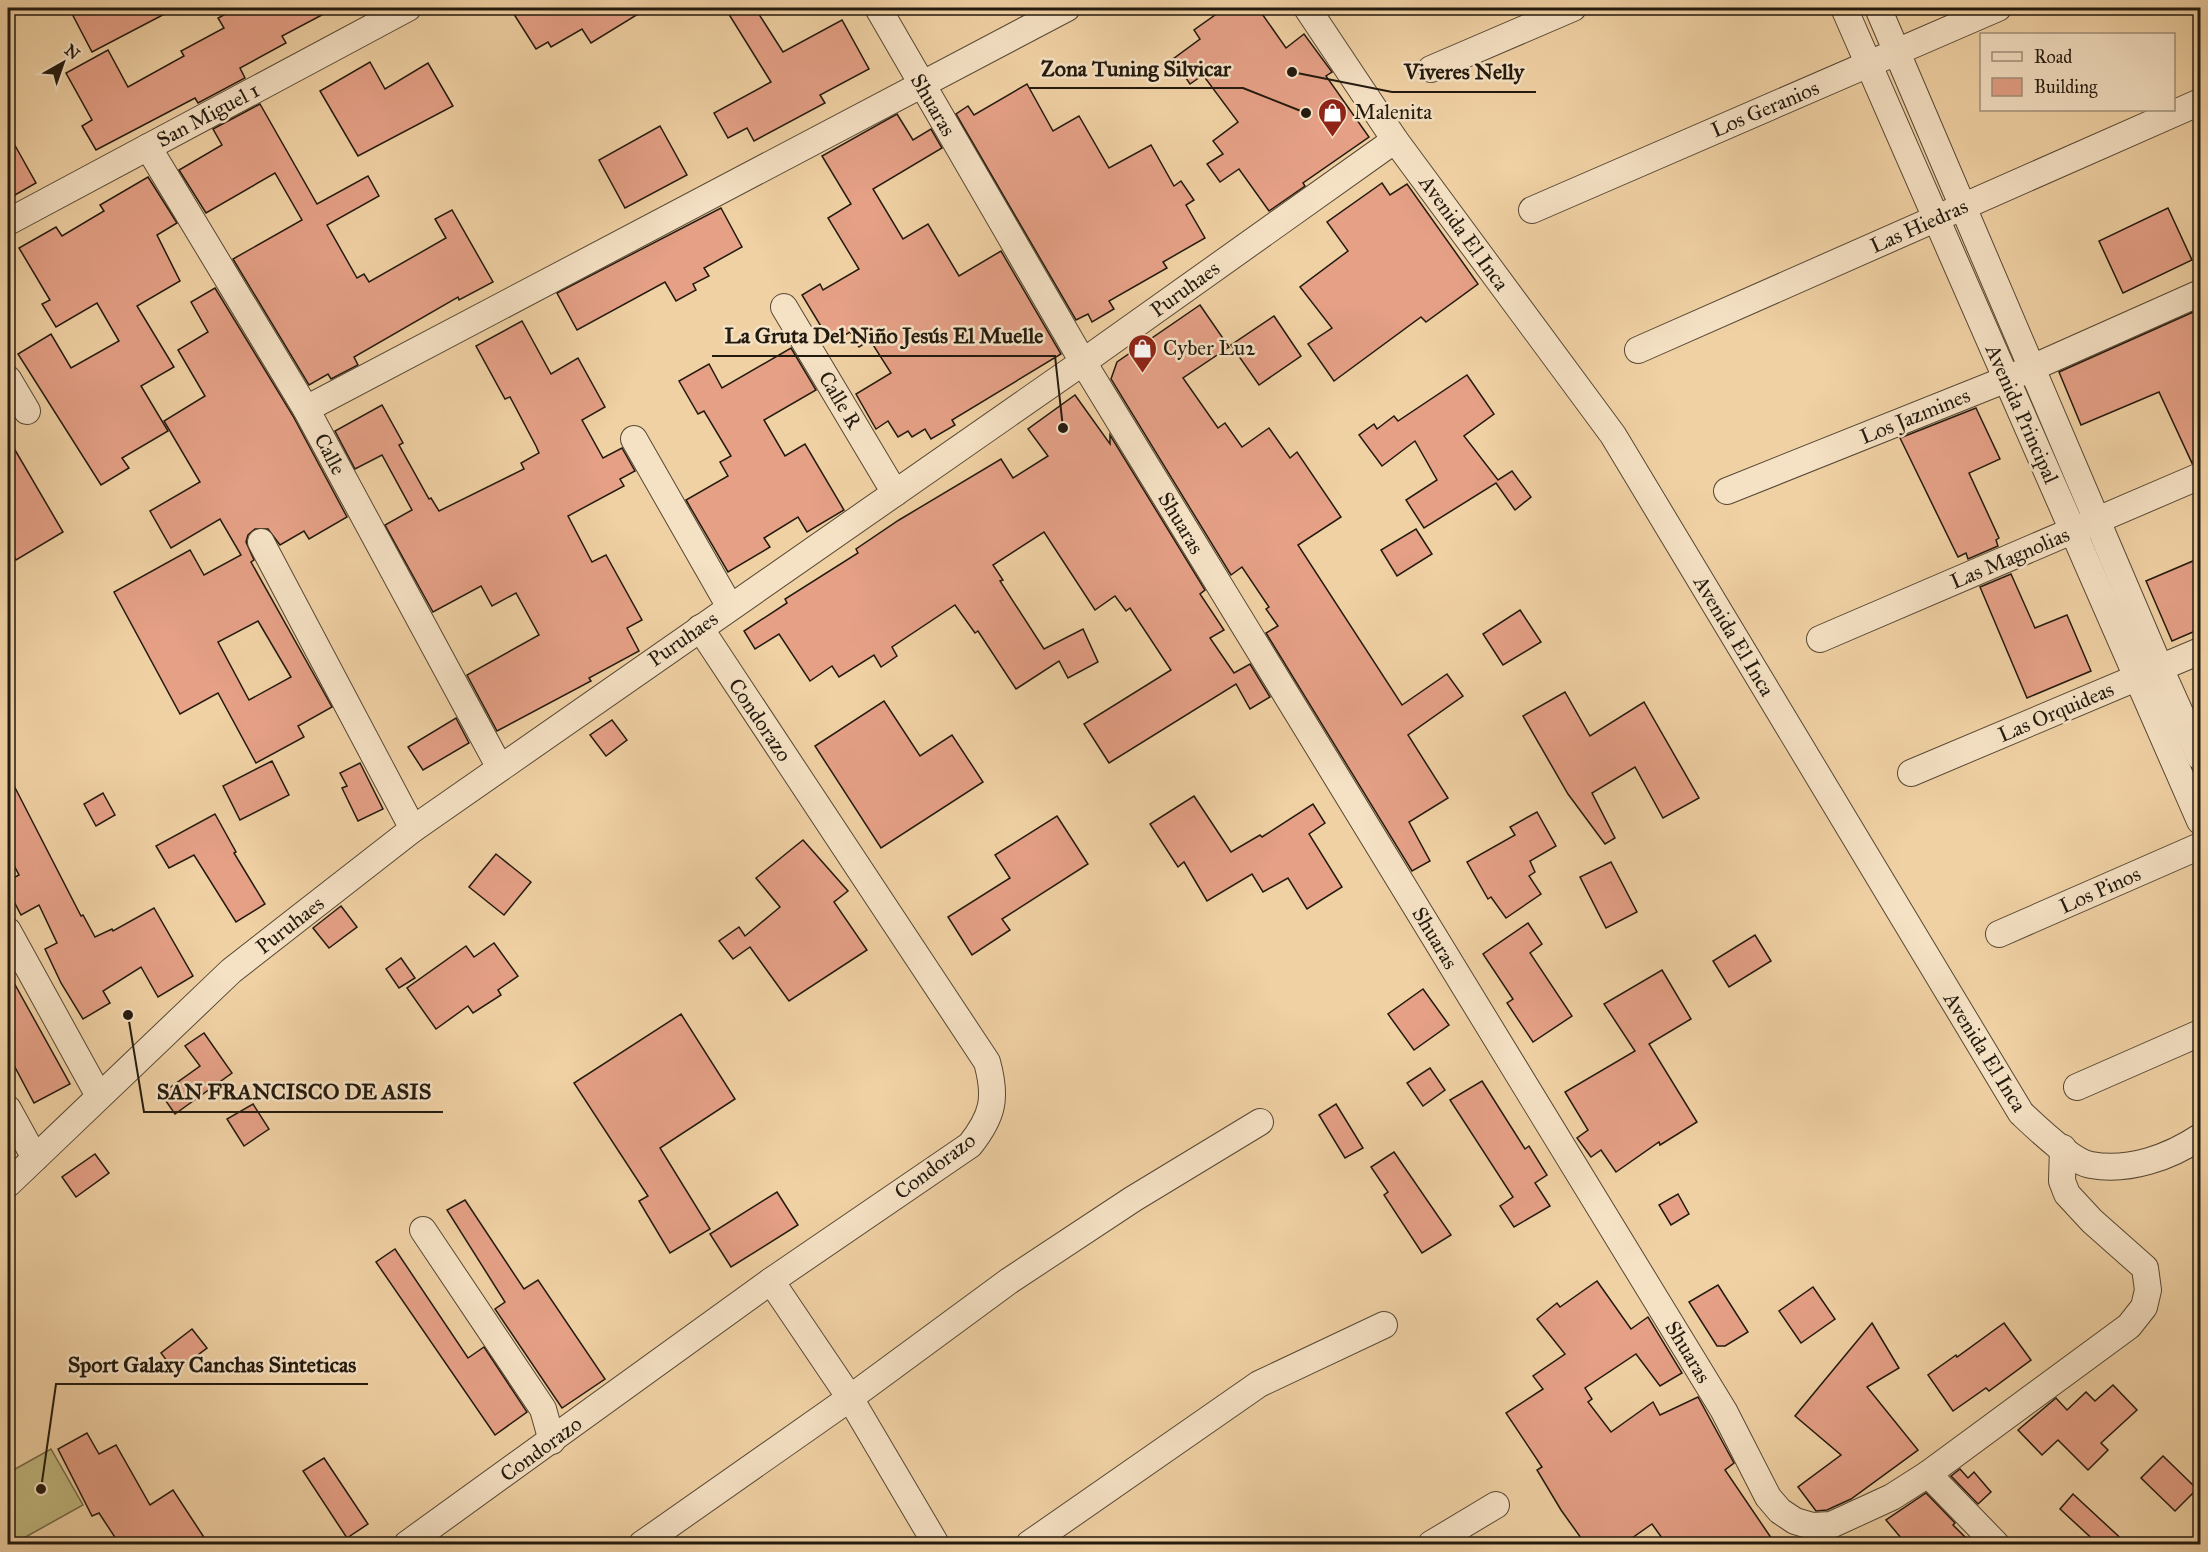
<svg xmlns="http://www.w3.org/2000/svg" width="2208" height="1552" font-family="'IM FELL Great Primer',serif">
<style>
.green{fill:#c1b981;stroke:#726a48;stroke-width:1.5}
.building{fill:#e5a086;stroke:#231a0e;stroke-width:1.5;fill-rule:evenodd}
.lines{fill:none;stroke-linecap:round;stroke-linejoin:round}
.minor-casing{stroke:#564834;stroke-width:28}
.minor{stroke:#f5e1c4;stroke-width:26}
.labels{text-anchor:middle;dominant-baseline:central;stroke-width:5;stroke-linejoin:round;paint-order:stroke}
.street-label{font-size:21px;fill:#231a0e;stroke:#f5e1c4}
.poi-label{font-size:21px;fill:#231a0e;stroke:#f5e1c4;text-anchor:start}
.leader{fill:none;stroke:#231a0e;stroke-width:2}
.callout-dot{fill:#231a0e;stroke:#f5e1c4;stroke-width:2}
.callout-label{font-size:22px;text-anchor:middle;font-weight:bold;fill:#231a0e;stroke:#f5e1c4;stroke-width:5;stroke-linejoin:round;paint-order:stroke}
</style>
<rect width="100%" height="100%" fill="#f0d1a4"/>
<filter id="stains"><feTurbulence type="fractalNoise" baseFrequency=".00333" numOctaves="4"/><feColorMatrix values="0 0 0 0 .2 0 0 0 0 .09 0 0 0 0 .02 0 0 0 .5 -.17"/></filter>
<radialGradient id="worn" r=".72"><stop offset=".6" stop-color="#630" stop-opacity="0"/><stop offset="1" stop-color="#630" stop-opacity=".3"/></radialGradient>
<path class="green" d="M51,1449l32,56 -70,39h-5v-71z"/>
<g class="building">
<path d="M69,8h107l-84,44z"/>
<path d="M237,8h98l-53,28 4,7 -46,25 5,10 -47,25 -3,-5 -99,52 -14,-24 10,-6 -26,-47 42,-23 20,37 56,-31 -3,-5 43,-23 -6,-10z"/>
<path d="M510,8h138l-57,35 -9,-14 -31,18 -3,-5 -12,7z"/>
<path d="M725,8h30l28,44 59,-32 27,49 -49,26 5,8 -71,38 -7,-13 -19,10 -14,-25 57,-31z"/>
<path d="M1225,8h33l28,40 18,-14 28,38 -6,4 43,61 -66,46 2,3 -36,25 -30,-42 -19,13 -13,-18 16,-10 -10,-13 25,-19 -35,-47 -13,9 -17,-25 27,-20 -6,-9z"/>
<path d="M370,62l15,27 43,-26 25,43 -95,50 -38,-65z"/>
<path d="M1027,84l26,47 26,-15 30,52 42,-23 23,41 7,-5 13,19 -8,5 19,33 -42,24 4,6 -58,33 5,8 -22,13 -4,-8 -12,6 -120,-206 12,-8 6,9z"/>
<path d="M260,104l57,100 51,-28 11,20 -52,29 30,53 7,-4 5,8 77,-44 -11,-19 17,-9 41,72 -34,18 -1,-3 -104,60 4,8 -27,14 -3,-5 -19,11 -76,-126 69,-39 -27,-47 -69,40 -27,-43 43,-25 -9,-16z"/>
<path d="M897,114l16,26 18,-11 11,19 -69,41 30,50 25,-15 31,52 42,-25 60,103 -109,66 3,5 -24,14 -6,-10 -13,8 -4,-6 -10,6 -10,-16 -12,8 -20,-35 35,-21 -21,-33 -11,7 -9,-15 -19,11 -29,-48 18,-11 3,6 36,-21 -31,-51 23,-14 -29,-48z"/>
<path d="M660,126l27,49 -62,33 -26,-48z"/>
<path d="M8,133l28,50 -21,12 -7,-13z"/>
<path d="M148,177l29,46 -20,12 23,46 -43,25 37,61 -33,19 27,45 -46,27 7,10 -28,17 -83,-131 33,-20 20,34 48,-27 -22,-38 -41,24 -14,-23 8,-4 -31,-52 37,-21 6,9 42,-25 -4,-6z"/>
<path d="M1382,183l8,12 17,-11 71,100 -52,38 -5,-5 -87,64 -26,-37 24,-16 -32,-41 48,-36 -21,-29z"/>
<path d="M721,208l21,39 -38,21 5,8 -16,8 3,6 -20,11 -11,-19 -88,48 -20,-37z"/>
<path d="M2168,208l24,52 -69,33 -24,-52z"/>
<path d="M215,288l78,128 54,101 -38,22 -5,-8 -24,14 -12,-16h-13l-7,6 -2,7 8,18 -3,2 81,145 -34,19 6,11 -48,26 -38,-70 -38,21 -66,-122 76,-42 14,25 37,-20 -21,-36 -49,29 -21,-37 50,-29 -36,-61 41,-25 -27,-46 30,-18 -17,-30zM258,621l33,56 -42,23 -31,-58z"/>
<path d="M1200,305l29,42 -46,31 35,50 7,-5 17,24 27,-19 21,30 7,-6 44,65 -43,28 104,160 45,-31 16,22 -55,39 40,63 -39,24 21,39 -18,10 -146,-238 12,-7 -12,-17 3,-2 -27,-40 -11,8 -120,-196 6,-17z"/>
<path d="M2200,309v152l-8,2 -33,-71 -78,33 -22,-53z"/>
<path d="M1274,316l27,40 -42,29 -28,-40z"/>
<path d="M522,321l29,53 27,-16 27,49 -23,13 21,38 19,-10 13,23 -15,8 4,7 -56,30 24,46 14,-7 36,65 -15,8 12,23 -50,27 2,3 -94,50 -30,-56 72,-40 -23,-42 -24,13 -11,-20 -48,26 -48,-87 27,-15 -30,-55 -27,14 -20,-38 47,-26 21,38 -4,2 30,54 2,-1 8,13 85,-42 -3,-6 18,-10 -3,-7 -26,-49 -5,2 -29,-53z"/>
<path d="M791,348l25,42 -52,30 21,36 20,-12 39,66 -37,22 -9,-15 -34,21 6,9 -42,25 -42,-72 42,-24 -8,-14 11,-6 -27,-45 -6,3 -19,-33 30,-17 13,24z"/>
<path d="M1467,375l27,39 -30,22 34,44 14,-9 19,26 -16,13 -19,-27 -72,45 -18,-28 31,-20 -22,-39 -33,25 -23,-31 15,-11 3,5 17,-13 4,5z"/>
<path d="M1075,395l35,49v-9l95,155 -5,4 24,36 -14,8 24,35 16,-9 20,33 -20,12 -14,-25 -127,79 -25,-39 87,-54 -41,-62 -4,3 -11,-15 -20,14 -51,-78 -51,33 10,15 -3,1 44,68 39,-20 15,33 -30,16 -9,-17 -43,28 -38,-58 -3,2 -20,-28 -63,42 5,9 -16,11 -7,-12 -35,22 -7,-11 -22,15 -31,-47 -24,15 -11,-18 43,-28 -2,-4 73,-46 -2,-4 43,-29 102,-61 12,19 35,-22 -20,-27z"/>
<path d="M1976,408l24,51 -31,14 30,65 -3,2 2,6 -30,13 -2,-6 -8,4 -58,-119z"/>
<path d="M8,438l55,94 -47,28 -8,-14z"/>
<path d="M1416,529l16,25 -35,22 -16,-26z"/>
<path d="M2200,558v71l-28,12 -26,-60z"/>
<path d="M2011,574l24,54 32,-13 24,56 -64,27 -47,-111z"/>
<path d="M1520,610l21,32 -38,23 -20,-31z"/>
<path d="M1565,692l25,44 54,-34 55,96 -36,20 -28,-51 -43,26 23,45 -10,6 -37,-50 -45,-78z"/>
<path d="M884,701l36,55 32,-21 31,47 -102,66 -66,-102z"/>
<path d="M456,718l13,25 -46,27 -15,-23z"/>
<path d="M612,720l15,20 -21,16 -16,-21z"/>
<path d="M272,761l17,34 -49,25 -17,-34z"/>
<path d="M360,763l23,46 -25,12 -16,-33 5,-2 -7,-13z"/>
<path d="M8,774l73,142 2,-1 12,22 17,-8 1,2 41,-23 39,68 -35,21 -17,-30 -38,24 7,12 -27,16 -22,-36 -16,-34 12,-6 -18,-38 -18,10 -13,-25v-9l11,-6 -11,-21z"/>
<path d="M103,793l12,22 -19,11 -12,-22z"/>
<path d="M1194,796l37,56 29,-17 2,2 51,-33 12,19 -16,11 33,53 -35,22 -19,-31 -25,14 -11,-18 -45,27 -23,-39 -6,5 -28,-43z"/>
<path d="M1537,812l19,34 -26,15 5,11 -6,4 12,18 -35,24 -15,-21 -3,2 -21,-37 48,-27 -5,-8z"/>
<path d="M215,814l21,38 -2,1 31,51 -29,18 -42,-67 -25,13 -13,-22z"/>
<path d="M1057,816l31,48 -86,55 8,11 -38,25 -24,-38 62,-39 -15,-23z"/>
<path d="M803,840l45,51 -14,11 33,48 -78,51 -39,-54 -17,12 -14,-18 20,-14 6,9 35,-29 -24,-29z"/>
<path d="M496,854l35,28 -27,33 -35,-28z"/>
<path d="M1611,862l26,50 -31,16 -26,-51z"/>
<path d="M341,906l16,21 -28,21 -16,-20z"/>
<path d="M1528,923l14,21 -12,9 42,63 -39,26 -26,-39 6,-4 -30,-45z"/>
<path d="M1755,935l16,26 -42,26 -16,-26z"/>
<path d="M494,943l24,33 -20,14 3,5 -28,18 -5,-7 -32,23 -29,-41 59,-42 8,11z"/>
<path d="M401,958l14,20 -16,10 -13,-19z"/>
<path d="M1662,970l29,49 -42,25 48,78 -37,23 -1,-3 -43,30 -15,-22 -10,7 -14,-19 11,-8 -23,-38 70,-41 -31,-47z"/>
<path d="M8,972l62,112 -36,19 -26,-49z"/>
<path d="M1423,989l26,36 -35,25 -26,-36z"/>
<path d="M681,1014l54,85 -75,49 50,81 -40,24 -31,-52 9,-5 -74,-113z"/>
<path d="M204,1033l28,40 -57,41 -14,-20 39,-28 -15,-20z"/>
<path d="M1430,1068l15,22 -22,16 -16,-23z"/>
<path d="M1482,1081l43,68 4,-3 18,29 -12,8 15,23 -36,21 -14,-21 13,-9 -63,-97z"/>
<path d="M253,1104l16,25 -25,17 -17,-27z"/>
<path d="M1336,1104l27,44 -18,10 -26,-43z"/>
<path d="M1394,1152l57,83 -29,18 -38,-58 4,-3 -17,-25z"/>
<path d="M95,1154l14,19 -33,24 -14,-20z"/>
<path d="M777,1192l21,33 -67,42 -21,-33z"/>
<path d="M1678,1194l11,20 -18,11 -12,-20z"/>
<path d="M465,1200l59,89 14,-9 67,99 -43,29 -67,-99 10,-7 -58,-92z"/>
<path d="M395,1249l73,109 16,-11 43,65 -32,23 -119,-173z"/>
<path d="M1597,1281l34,48 17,-12 34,56 -22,13 -24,-32 -51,34 7,11 -4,3 23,30 42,-30 7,13 38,-18 36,66 -9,7 51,75h-109l-15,-21 -30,21h-36l-25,-35 -24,-40 5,-3 -36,-54 37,-24 -10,-13 32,-22 -28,-35 20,-16 3,4z"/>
<path d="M1718,1285l30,47 -23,14h-8l-28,-44z"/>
<path d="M1813,1287l22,32 -34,24 -22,-32z"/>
<path d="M1872,1323l27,45 -32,19 51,63 -67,49 -24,11 -11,1 -18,-24 43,-32 -46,-39z"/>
<path d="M2004,1323l27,37 -42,31 -3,-3 -33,23 -25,-36 28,-20 1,2z"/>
<path d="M192,1329l15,19 -32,24 -14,-19z"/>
<path d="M2113,1385l24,25 -36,33 7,7 -20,20 -30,-30 -16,15 -24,-25 38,-32 11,12 19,-18 9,9z"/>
<path d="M87,1433l12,21 17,-9 34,60 23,-15 36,55h-89l-21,-32 -7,3 -34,-67z"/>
<path d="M2163,1456l34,33 -22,22 -34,-33z"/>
<path d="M324,1458l44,66 -21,14 -44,-67z"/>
<path d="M1960,1469l8,9 6,-6 17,20 -13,12 -27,-28z"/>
<path d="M1926,1493l29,30 -2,2 20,20h-66l-21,-25z"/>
<path d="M2073,1494l55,51h-29l-39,-36z"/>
</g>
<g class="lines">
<defs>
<g id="minor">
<path d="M878,8l205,354 641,1049 44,86 12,14 15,10 17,5 19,-1 61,-28 36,-23 201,-148 15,-19 4,-17 -3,-22 -53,-47 -25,-27 -5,-13 1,-33"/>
<path d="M1307,8l88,132 218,295 408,678c15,14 51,49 70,52 38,7 79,-8 109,-28"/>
<path d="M1844,8l356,813"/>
<path d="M1878,8l282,660 40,89"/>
<path d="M1431,69l142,-61"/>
<path d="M148,147l158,262 194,359"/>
<path d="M1532,210l466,-202"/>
<path d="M8,222l400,-214"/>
<path d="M784,307l111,186"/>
<path d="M1638,350l562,-248"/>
<path d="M8,379l19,32"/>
<path d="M306,409l761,-401"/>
<path d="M634,439l96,168"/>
<path d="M1727,491l280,-112 193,-86"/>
<path d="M261,542l152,287"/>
<path d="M1820,639l380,-163"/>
<path d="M1911,773l289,-122"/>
<path d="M8,931l91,165"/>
<path d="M1999,934l201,-88"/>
<path d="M2077,1087l123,-54"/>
<path d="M8,1109l27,49"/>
<path d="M8,1184l223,-213 182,-142 670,-467 312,-222"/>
<path d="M423,1230l120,179 9,32"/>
<path d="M771,1281l79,117 86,146"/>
<path d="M1928,1474l68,70"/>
<path d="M407,1544l364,-263 199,-136c23,-29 27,-47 17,-83l-287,-434"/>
<path d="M642,1544l208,-146 159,-117 124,-82 127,-77"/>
<path d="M1029,1544l230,-160 125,-59"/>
<path d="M1431,1544l65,-39"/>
</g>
</defs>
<use href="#minor" class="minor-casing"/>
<use href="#minor" class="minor"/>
</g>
<defs>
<symbol id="shop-pin" viewBox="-11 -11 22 30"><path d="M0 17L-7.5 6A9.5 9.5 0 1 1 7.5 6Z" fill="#8f2418" stroke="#f5e1c4"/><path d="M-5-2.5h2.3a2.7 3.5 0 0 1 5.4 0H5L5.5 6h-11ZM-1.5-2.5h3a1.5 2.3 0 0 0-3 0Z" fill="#fff"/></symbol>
</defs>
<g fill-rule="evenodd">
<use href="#shop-pin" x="1316" y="96" width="33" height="45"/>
<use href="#shop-pin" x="1126" y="332" width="33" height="45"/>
</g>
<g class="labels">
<g class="street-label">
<text transform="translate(933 105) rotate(60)">Shuaras</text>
<text transform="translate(1765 109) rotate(-23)">Los Geranios</text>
<text transform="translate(208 115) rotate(-28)">San Miguel 1</text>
<text transform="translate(1919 226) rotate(-24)">Las Hiedras</text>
<text transform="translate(1464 233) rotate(54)">Avenida El Inca</text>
<text transform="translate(1185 289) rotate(-36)">Puruhaes</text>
<text transform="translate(840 400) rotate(59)">Calle R</text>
<text transform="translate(2022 414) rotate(66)">Avenida Principal</text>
<text transform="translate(1915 416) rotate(-22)">Los Jazmines</text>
<text transform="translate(330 454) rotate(62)">Calle</text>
<text transform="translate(1181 523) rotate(59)">Shuaras</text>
<text transform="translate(2010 558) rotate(-23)">Las Magnolias</text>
<text transform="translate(1734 636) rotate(59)">Avenida El Inca</text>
<text transform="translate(683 639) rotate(-35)">Puruhaes</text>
<text transform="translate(2056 712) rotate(-23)">Las Orquideas</text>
<text transform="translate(760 720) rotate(56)">Condorazo</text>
<text transform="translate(2100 890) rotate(-24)">Los Pinos</text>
<text transform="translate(290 925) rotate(-38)">Puruhaes</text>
<text transform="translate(1435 938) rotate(59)">Shuaras</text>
<text transform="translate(1985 1052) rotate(58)">Avenida El Inca</text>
<text transform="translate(935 1166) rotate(-37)">Condorazo</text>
<text transform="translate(1688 1352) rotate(59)">Shuaras</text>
<text transform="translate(541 1449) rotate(-36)">Condorazo</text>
</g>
<g class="poi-label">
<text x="1354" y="112">Malenita</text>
<text x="1163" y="348">Cyber Lu2</text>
</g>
</g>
<path class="leader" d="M1306 113L1243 88H1029M1292 72L1392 92H1536M1063 428L1055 356H712M128 1015L144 1112H443M41 1489L56 1384H368"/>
<g class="callout-dot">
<circle cx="1306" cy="113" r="6"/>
<circle cx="1292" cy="72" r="6"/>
<circle cx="1063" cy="428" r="6"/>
<circle cx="128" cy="1015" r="6"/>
<circle cx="41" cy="1489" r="6"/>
</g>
<g class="callout-label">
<text x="1136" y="76">Zona Tuning Silvicar</text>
<text x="1464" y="79">Viveres Nelly</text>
<text x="884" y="343">La Gruta Del Niño Jesús El Muelle</text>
<text x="294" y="1099">SAN FRANCISCO DE ASIS</text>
<text x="212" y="1372">Sport Galaxy Canchas Sinteticas</text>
</g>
<rect width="2208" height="1552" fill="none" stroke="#f0d1a4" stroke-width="30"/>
<rect x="9" y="9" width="2190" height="1534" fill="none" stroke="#231a0e" stroke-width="3"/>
<rect x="15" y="15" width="2178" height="1522" fill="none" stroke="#231a0e" stroke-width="1.5"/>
<rect x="1980" y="33" width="195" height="78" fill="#f5e1c4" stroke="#a1917b" stroke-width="1.5"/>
<rect x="1992" y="52" width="30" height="9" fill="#f5e1c4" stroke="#a1917b" stroke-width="1.5"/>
<text x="2034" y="63" font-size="18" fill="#231a0e">Road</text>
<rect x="1992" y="78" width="30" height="18" fill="#e5a086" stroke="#a1917b" stroke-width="1.5"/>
<text x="2034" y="93" font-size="18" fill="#231a0e">Building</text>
<g transform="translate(63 63) rotate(40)" stroke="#f5e1c4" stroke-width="4.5" paint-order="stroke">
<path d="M0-4.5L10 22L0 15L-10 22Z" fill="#231a0e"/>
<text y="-9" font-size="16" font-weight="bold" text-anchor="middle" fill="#231a0e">N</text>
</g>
<rect width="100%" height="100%" filter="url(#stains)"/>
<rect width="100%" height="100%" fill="url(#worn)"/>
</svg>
